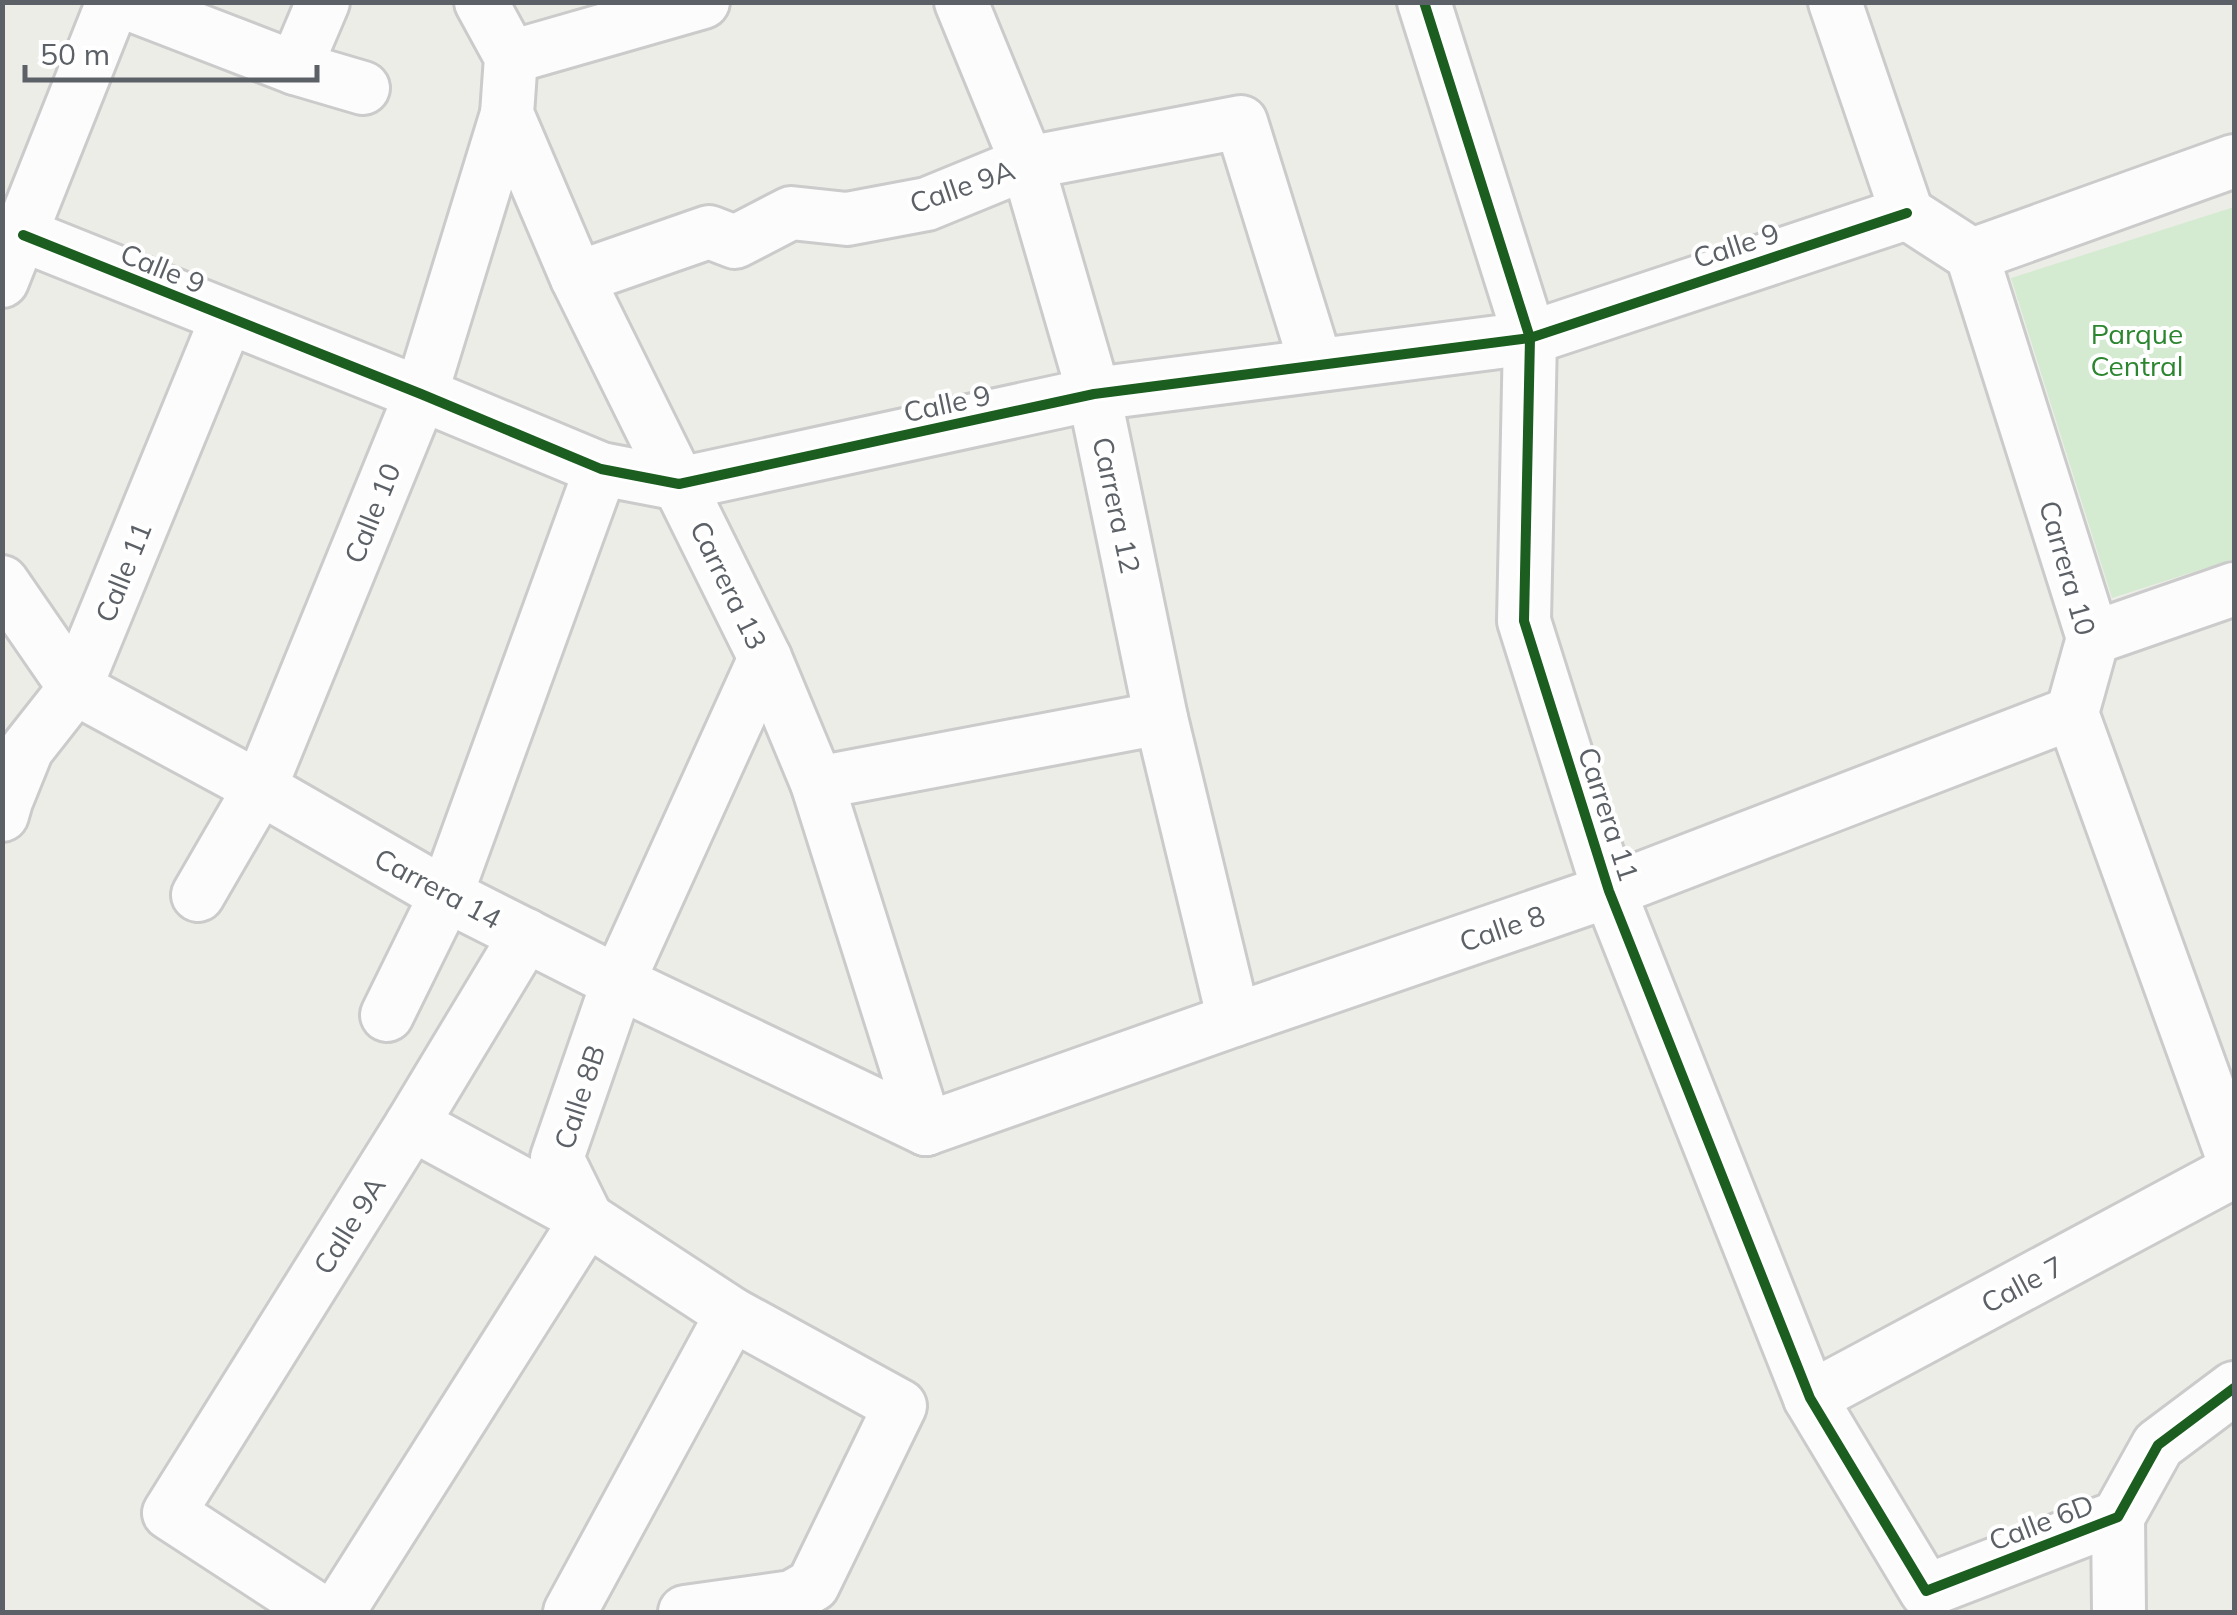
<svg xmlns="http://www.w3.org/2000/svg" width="2237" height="1615" font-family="Mulish,sans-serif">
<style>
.green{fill:#d4ebd1}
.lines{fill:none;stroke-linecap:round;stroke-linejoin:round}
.minor-casing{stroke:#cacbca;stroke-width:58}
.minor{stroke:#fcfcfc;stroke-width:52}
.cycleway-casing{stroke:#fff;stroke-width:16}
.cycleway{stroke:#1b5e20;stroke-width:10}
.labels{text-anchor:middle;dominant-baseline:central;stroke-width:8;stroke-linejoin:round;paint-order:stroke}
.street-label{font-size:28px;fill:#5c6167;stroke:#fff}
.park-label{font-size:28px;fill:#2c8630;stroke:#fff}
</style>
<rect width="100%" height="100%" fill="#edede8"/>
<path class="green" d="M2234,207v352l-122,39 -101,-320z"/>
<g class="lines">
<defs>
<g id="minor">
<path d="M124,2l171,66 68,20"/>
<path d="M481,2l30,55 -4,57 70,164 188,380 52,125 109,346"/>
<path d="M961,2l66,161 67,231 67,324 73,302"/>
<path d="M1424,2l106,336 -6,283 85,270 201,507 116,193 192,-74 40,-72 76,-57"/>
<path d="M1835,2l72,211 65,42 121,383 -21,75 162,448"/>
<path d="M511,57l192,-55"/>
<path d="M295,68l28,-66"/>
<path d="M23,235l398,159 180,75 78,15 415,-90 436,-56 377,-125"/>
<path d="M1972,255l262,-94"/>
<path d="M577,278l132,-46 26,10 56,-29 56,6 80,-15 100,-41 214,-41 75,242"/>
<path d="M2,281l111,-279"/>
<path d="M2,582l73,106 185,100 186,107 172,87 308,147"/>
<path d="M2093,638l141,-49"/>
<path d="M817,783l344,-65"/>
<path d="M2,815l4,-14 21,-52 48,-61 152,-370"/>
<path d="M198,895l62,-107 161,-394 86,-280"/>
<path d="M387,1015l59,-120 155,-426"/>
<path d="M412,1124l175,95 145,95 168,92 -87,179 -21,12 -107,15"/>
<path d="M926,1129l308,-109 375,-129 463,-178"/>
<path d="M1810,1398l424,-227"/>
<path d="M2118,1517l1,95"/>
<path d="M321,1612l-152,-99 243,-389 114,-189"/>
<path d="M338,1612l249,-393 -30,-61 61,-176 147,-324"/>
<path d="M570,1612l162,-298"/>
</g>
</defs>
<use href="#minor" class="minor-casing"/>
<use href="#minor" class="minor"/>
<defs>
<g id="cycleway">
<path d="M1424,2l106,336 -6,283 85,270 201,507 116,193 192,-74 40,-72 76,-57"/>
<path d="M23,235l398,159 180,75 78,15 415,-90 436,-56 377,-125"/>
</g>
</defs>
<use href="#cycleway" class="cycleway-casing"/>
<use href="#cycleway" class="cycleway"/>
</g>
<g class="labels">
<g class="street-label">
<text transform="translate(962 186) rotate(-19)">Calle 9A</text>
<text transform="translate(1736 245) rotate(-18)">Calle 9</text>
<text transform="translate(163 268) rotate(22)">Calle 9</text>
<text transform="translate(947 403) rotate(-12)">Calle 9</text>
<text transform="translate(1117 505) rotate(78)">Carrera 12</text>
<text transform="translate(372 513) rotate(-68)">Calle 10</text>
<text transform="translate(2068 568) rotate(74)">Carrera 10</text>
<text transform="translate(123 572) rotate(-68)">Calle 11</text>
<text transform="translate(729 585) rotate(64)">Carrera 13</text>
<text transform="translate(1609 814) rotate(72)">Carrera 11</text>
<text transform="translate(438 888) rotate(28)">Carrera 14</text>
<text transform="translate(1502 928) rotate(-19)">Calle 8</text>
<text transform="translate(579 1097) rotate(-72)">Calle 8B</text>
<text transform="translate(349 1225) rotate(-58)">Calle 9A</text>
<text transform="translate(2022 1284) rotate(-28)">Calle 7</text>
<text transform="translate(2041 1522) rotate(-21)">Calle 6D</text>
</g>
<g class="park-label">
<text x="2137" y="333">Parque<tspan x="2137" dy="32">Central</tspan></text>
</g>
</g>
<rect width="2237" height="1615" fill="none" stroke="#5c6167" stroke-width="10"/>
<path d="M25 65v15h292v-15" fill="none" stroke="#5c6167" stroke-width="5"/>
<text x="40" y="65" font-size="30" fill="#5c6167" stroke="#ffffff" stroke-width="8" paint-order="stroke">50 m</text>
</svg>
